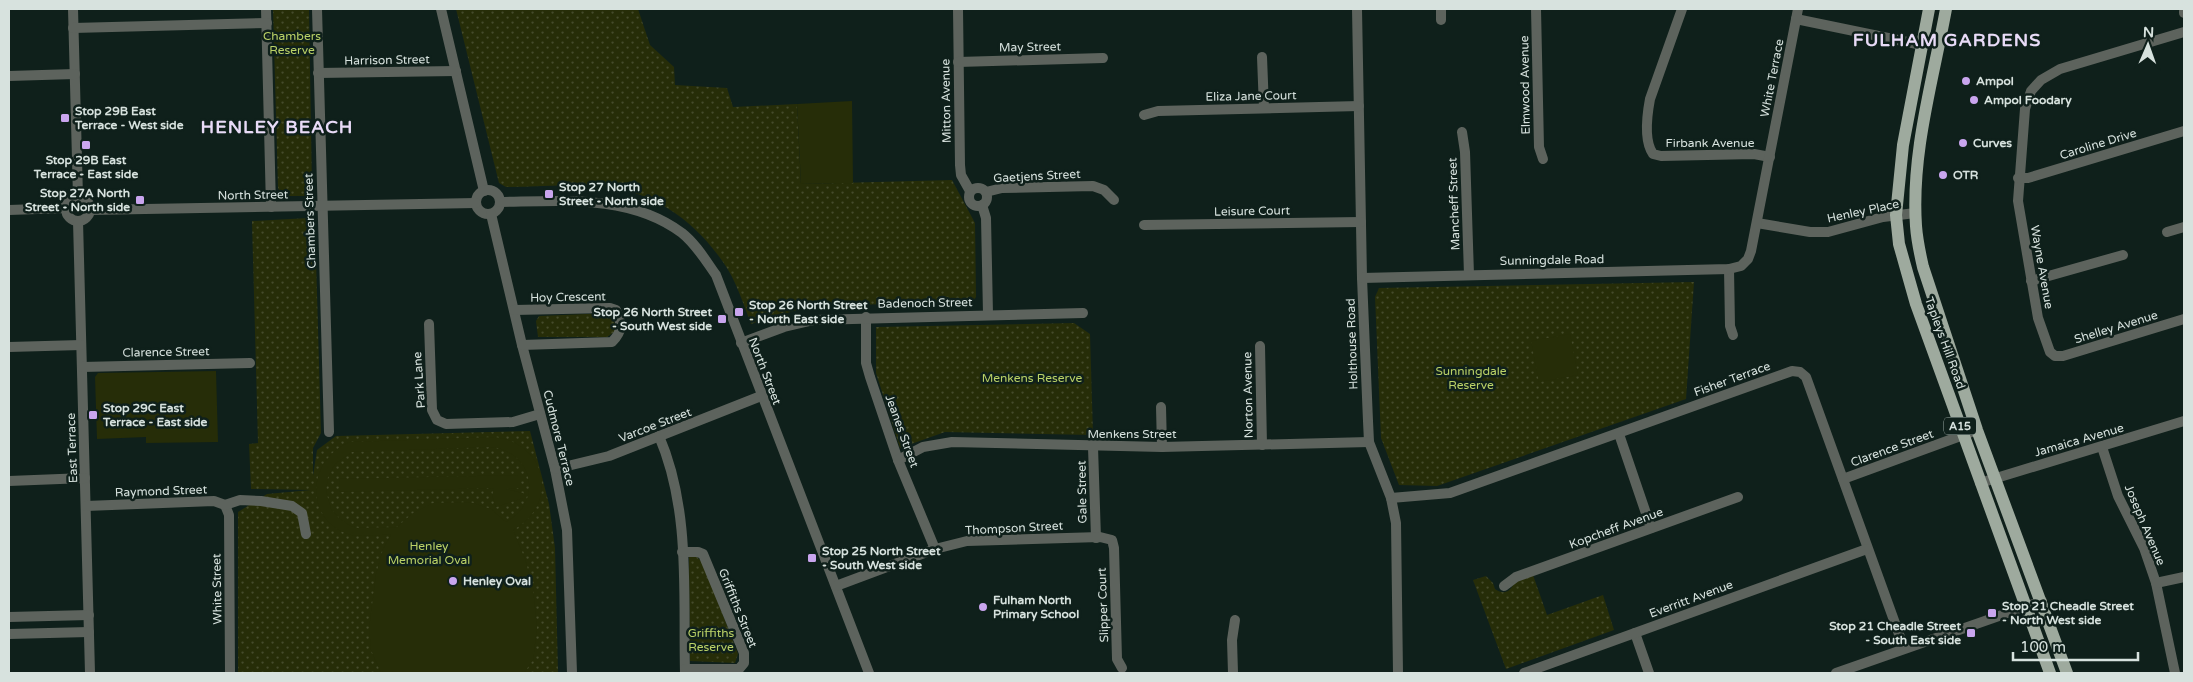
<svg xmlns="http://www.w3.org/2000/svg" width="2193" height="682" font-family="'Varela Round',sans-serif">
<style>
.green{fill:url(#green-dots)}
.pitch{fill:#262d08;fill-rule:evenodd}
.lines{fill:none;stroke-linecap:round;stroke-linejoin:round}
.minor{stroke:#5d635d;stroke-width:10}
.major{stroke:#9eaa9e;stroke-width:12}
.poi-dot{fill:#c9a5ee;stroke:#0f201b;stroke-width:2}
.labels{text-anchor:middle;dominant-baseline:central;stroke-width:5;stroke-linejoin:round;paint-order:stroke}
.shield{fill:#0f201b;stroke:#9ba8a4;stroke-width:1}
.shield-label{font-size:11px;font-weight:bold;fill:#d7e2de}
.park-label{font-size:12px;fill:#bbd267;stroke:#0f201b}
.street-label{font-size:12px;fill:#d7e2de;stroke:#0f201b}
.poi-label{font-size:12px;font-weight:bold;fill:#d7e2de;stroke:#0f201b;text-anchor:start}
.district-label{font-size:18px;font-weight:bold;letter-spacing:1px;fill:#e8dbf7;stroke:#0f201b}
</style>
<defs>
<pattern id="green-dots" width="8" height="8" patternUnits="userSpaceOnUse" patternTransform="scale(1.25)"><rect width="8" height="8" fill="#262d08"/><path d="M2 2h.1M6 6h.1" fill="none" stroke="#454b2c" stroke-width="1.8" stroke-linecap="round"/></pattern>
</defs>
<rect width="100%" height="100%" fill="#0f201b"/>
<g class="green">
<path d="M273,9h36l3,180 -4,7h-26l-4,-8z"/>
<path d="M456,9h182l12,36 24,22 1,18 52,3 6,19 64,-3 4,80 151,-4 23,43 1,74 -3,4 -145,5 -28,3 -49,15c-8,-21 -15,-44 -28,-62 -29,-42 -70,-71 -122,-76 -31,-2 -64,1 -95,1l-7,-4z"/>
<path d="M309,218l6,6 6,209 -8,15v28l4,-26 19,-14 194,-5 19,73 6,44 3,125h-320v-161l29,-18 44,-4 -60,-1 -2,-45 9,-1 -6,-222z"/>
<path d="M1694,282l-8,117 -249,87 -38,-1 -18,-47 -6,-141 4,-9z"/>
<path d="M611,313l6,17 -10,7h-69l-2,-16 3,-5z"/>
<path d="M1074,323l16,11 3,101 -148,-3 -45,16 -24,-75v-46z"/>
<path d="M689,556h7l7,7 35,91 -3,9 -45,-2z"/>
<path d="M1533,575l14,40 56,-20 11,35 -108,39 -33,-89 13,-4 7,7 2,6c10,7 15,2 20,-7z"/>
</g>
<g class="pitch">
<path d="M852,101l1,82 -52,1 -4,-80z"/>
<path d="M1570,334l8,41 -39,7 -8,-41z"/>
<path d="M216,371l2,71 -72,1v-6l-49,2 -2,-62 3,-4z"/>
<path d="M495,437c53,7 64,68 18,93l12,29 8,29 4,40 -4,32 -9,13h-143l-10,-23 -2,-21 7,-55 7,-25 8,-14c-14,-1 -33,4 -46,-2 -43,-19 -35,-75 5,-91zM492,447c42,6 51,55 14,75l-15,-13 -21,-7 -37,1 -20,10 -16,14 -39,1 -7,-2 -11,-7 -9,-10 -5,-18 2,-14 7,-13 17,-12z"/>
<path d="M520,475v13l-14,1 17,4v5l-27,9 -4,-11 2,-8 -154,4 -1,-13z"/>
</g>
<g class="lines">
<g class="minor">
<path d="M73,9l5,188"/>
<path d="M266,9l5,198"/>
<path d="M317,9l12,423"/>
<path d="M441,9l43,182"/>
<path d="M958,9l2,156 1,10 9,16"/>
<path d="M1357,9l5,269 6,143 1,21 22,56 5,25 2,150"/>
<path d="M1441,9v11"/>
<path d="M1536,9l3,138 4,12"/>
<path d="M1682,9l-32,90c-3,16 -6,42 3,55l8,2 93,-2 16,3"/>
<path d="M2184,11v2"/>
<path d="M1796,19l126,26"/>
<path d="M73,28l194,-5"/>
<path d="M2184,32l-124,37 -19,11 -10,11 -6,18 -7,92 20,117 12,34 5,4h8l121,-37"/>
<path d="M1262,57l2,51"/>
<path d="M958,62l145,-4"/>
<path d="M318,73l138,-2"/>
<path d="M9,76l66,-2"/>
<path d="M1144,115l14,-4 201,-5"/>
<path d="M1462,132l3,20 4,123"/>
<path d="M2018,178h10l156,-47"/>
<circle cx="978" cy="197" r="9"/>
<circle cx="488" cy="202" r="12"/>
<path d="M986,192l16,-4 91,-2 11,4 10,10"/>
<circle cx="78" cy="209" r="12"/>
<path d="M500,202c61,-1 130,-8 182,31 14,11 24,28 34,42l153,398"/>
<path d="M982,205l4,13 2,96"/>
<path d="M9,210l57,-2"/>
<path d="M90,210l386,-7"/>
<path d="M491,214l31,131 33,124 12,61 5,143"/>
<path d="M78,221l12,452"/>
<path d="M1757,223l53,9h18l55,-15 32,-4"/>
<path d="M1144,225l217,-3"/>
<path d="M2167,232l17,-5"/>
<path d="M1729,269l1,57 3,9"/>
<path d="M1362,278l367,-9 12,-3 7,-7 3,-8 47,-242"/>
<path d="M2031,281l92,-26"/>
<path d="M514,310l96,-2 6,2c6,14 7,21 -4,32l-90,3"/>
<path d="M866,317v46l4,14 28,83 37,89"/>
<path d="M429,324l3,86 5,10 9,4 67,-2 27,-8"/>
<path d="M741,343l43,-16 30,-7 269,-7"/>
<path d="M1260,346l2,99"/>
<path d="M9,347l72,-2"/>
<path d="M82,367l168,-4"/>
<path d="M1161,407l1,40"/>
<path d="M1619,434l32,94"/>
<path d="M659,436c32,74 24,158 26,237"/>
<path d="M1093,447l3,91"/>
<path d="M2102,447l16,49 26,52 12,35 19,90"/>
<path d="M898,460l25,-13 29,-5 210,5 207,-5"/>
<path d="M555,469l54,-13 152,-60"/>
<path d="M1843,479l134,-49"/>
<path d="M9,481l76,-3"/>
<path d="M1980,483l204,-62"/>
<path d="M1391,498l59,-5 342,-122 8,1 6,5 98,271"/>
<path d="M225,505l4,10 1,158"/>
<path d="M86,506l128,-5 11,4 15,-5 21,1 31,5 10,7 4,21"/>
<path d="M682,552h16l5,2 41,99v10l-5,6h-54"/>
<path d="M2156,583l28,-6"/>
<path d="M836,586l99,-37 32,-8 133,-4 12,3 2,8 3,111 5,9"/>
<path d="M1504,586l12,-9 222,-80"/>
<path d="M9,617l80,-2"/>
<path d="M1635,633l14,40"/>
<path d="M9,634l80,-2"/>
<path d="M1233,673l-1,-33 3,-20"/>
<path d="M1524,673l343,-124"/>
<path d="M1836,673l206,-72"/>
</g>
<g class="major">
<path d="M1929,9l-26,136 -7,70 3,29 17,60 134,369"/>
<path d="M1946,9c-13,71 -35,144 -30,217 1,14 4,28 7,41l54,163 90,243"/>
</g>
</g>
<g class="poi-dot">
<circle cx="1966" cy="81" r="5"/>
<circle cx="1974" cy="100" r="5"/>
<rect x="60" y="113" width="10" height="10" rx="2.5"/>
<circle cx="1963" cy="143" r="5"/>
<rect x="81" y="140" width="10" height="10" rx="2.5"/>
<circle cx="1943" cy="175" r="5"/>
<rect x="544" y="189" width="10" height="10" rx="2.5"/>
<rect x="135" y="195" width="10" height="10" rx="2.5"/>
<rect x="734" y="307" width="10" height="10" rx="2.5"/>
<rect x="717" y="314" width="10" height="10" rx="2.5"/>
<rect x="88" y="410" width="10" height="10" rx="2.5"/>
<rect x="807" y="553" width="10" height="10" rx="2.5"/>
<circle cx="453" cy="581" r="5"/>
<circle cx="983" cy="607" r="5"/>
<rect x="1987" y="608" width="10" height="10" rx="2.5"/>
<rect x="1966" y="628" width="10" height="10" rx="2.5"/>
</g>
<g class="labels">
<rect class="shield" x="1944" y="417.5" width="32" height="17" rx="4"/>
<g class="shield-label">
<text x="1960" y="426">A15</text>
</g>
<g class="park-label">
<text x="292" y="36">Chambers<tspan x="292" dy="14">Reserve</tspan></text>
<text x="1471" y="371">Sunningdale<tspan x="1471" dy="14">Reserve</tspan></text>
<text x="1032" y="378">Menkens Reserve</text>
<text x="429" y="546">Henley<tspan x="429" dy="14">Memorial Oval</tspan></text>
<text x="711" y="633">Griffiths<tspan x="711" dy="14">Reserve</tspan></text>
</g>
<g class="street-label">
<text transform="translate(1030 47) rotate(-1)">May Street</text>
<text transform="translate(387 60) rotate(-1)">Harrison Street</text>
<text transform="translate(1772 78) rotate(-79)">White Terrace</text>
<text transform="translate(1525 85) rotate(-91)">Elmwood Avenue</text>
<text transform="translate(1251 96) rotate(-1)">Eliza Jane Court</text>
<text transform="translate(946 101) rotate(-91)">Mitton Avenue</text>
<text x="1710" y="143">Firbank Avenue</text>
<text transform="translate(2098 144) rotate(-17)">Caroline Drive</text>
<text transform="translate(1037 176) rotate(-3)">Gaetjens Street</text>
<text transform="translate(253 195) rotate(-1)">North Street</text>
<text transform="translate(1454 204) rotate(-92)">Mancheff Street</text>
<text transform="translate(1252 211) rotate(-1)">Leisure Court</text>
<text transform="translate(1863 211) rotate(-12)">Henley Place</text>
<text transform="translate(310 221) rotate(-92)">Chambers Street</text>
<text transform="translate(1552 260) rotate(-1)">Sunningdale Road</text>
<text transform="translate(2042 267) rotate(80)">Wayne Avenue</text>
<text transform="translate(568 297) rotate(-1)">Hoy Crescent</text>
<text transform="translate(925 303) rotate(-1)">Badenoch Street</text>
<text transform="translate(2116 327) rotate(-17)">Shelley Avenue</text>
<text transform="translate(1945 343) rotate(70)">Tapleys Hill Road</text>
<text transform="translate(1352 344) rotate(-92)">Holthouse Road</text>
<text transform="translate(166 352) rotate(-1)">Clarence Street</text>
<text transform="translate(765 371) rotate(69)">North Street</text>
<text transform="translate(1732 379) rotate(-20)">Fisher Terrace</text>
<text transform="translate(419 380) rotate(-94)">Park Lane</text>
<text transform="translate(1248 395) rotate(-91)">Norton Avenue</text>
<text transform="translate(655 425) rotate(-21)">Varcoe Street</text>
<text transform="translate(902 431) rotate(70)">Jeanes Street</text>
<text x="1132" y="434">Menkens Street</text>
<text transform="translate(559 438) rotate(76)">Cudmore Terrace</text>
<text transform="translate(2079 440) rotate(-16)">Jamaica Avenue</text>
<text transform="translate(72 448) rotate(-92)">East Terrace</text>
<text transform="translate(1892 448) rotate(-20)">Clarence Street</text>
<text transform="translate(161 491) rotate(-2)">Raymond Street</text>
<text transform="translate(1082 492) rotate(-91)">Gale Street</text>
<text transform="translate(2145 525) rotate(67)">Joseph Avenue</text>
<text transform="translate(1014 528) rotate(-3)">Thompson Street</text>
<text transform="translate(1616 528) rotate(-20)">Kopcheff Avenue</text>
<text transform="translate(217 589) rotate(-91)">White Street</text>
<text transform="translate(1691 599) rotate(-20)">Everritt Avenue</text>
<text transform="translate(1103 605) rotate(-92)">Slipper Court</text>
<text transform="translate(738 608) rotate(68)">Griffiths Street</text>
</g>
<g class="poi-label">
<text x="1976" y="81">Ampol</text>
<text x="1984" y="100">Ampol Foodary</text>
<text x="75" y="111">Stop 29B East<tspan x="75" dy="14">Terrace - West side</tspan></text>
<text x="1973" y="143">Curves</text>
<text x="86" y="160" text-anchor="middle">Stop 29B East<tspan x="86" dy="14">Terrace - East side</tspan></text>
<text x="1953" y="175">OTR</text>
<text x="559" y="187">Stop 27 North<tspan x="559" dy="14">Street - North side</tspan></text>
<text x="130" y="193" text-anchor="end">Stop 27A North<tspan x="130" dy="14">Street - North side</tspan></text>
<text x="749" y="305">Stop 26 North Street<tspan x="749" dy="14">- North East side</tspan></text>
<text x="712" y="312" text-anchor="end">Stop 26 North Street<tspan x="712" dy="14">- South West side</tspan></text>
<text x="103" y="408">Stop 29C East<tspan x="103" dy="14">Terrace - East side</tspan></text>
<text x="822" y="551">Stop 25 North Street<tspan x="822" dy="14">- South West side</tspan></text>
<text x="463" y="581">Henley Oval</text>
<text x="993" y="600">Fulham North<tspan x="993" dy="14">Primary School</tspan></text>
<text x="2002" y="606">Stop 21 Cheadle Street<tspan x="2002" dy="14">- North West side</tspan></text>
<text x="1961" y="626" text-anchor="end">Stop 21 Cheadle Street<tspan x="1961" dy="14">- South East side</tspan></text>
</g>
<g class="district-label">
<text x="1947" y="40">FULHAM GARDENS</text>
<text x="277" y="127">HENLEY BEACH</text>
</g>
</g>
<rect width="2193" height="682" fill="none" stroke="#d7e2de" stroke-width="20"/>
<g transform="translate(2148 45) rotate(2)" stroke="#0f201b" stroke-width="4" paint-order="stroke">
<path d="M0-4L9 19L0 12L-9 19Z" fill="#d7e2de"/>
<text y="-8" font-size="14" font-weight="bold" text-anchor="middle" fill="#d7e2de">N</text>
</g>
<path d="M2013 652v8h125v-8" fill="none" stroke="#d7e2de" stroke-width="2.5"/>
<text x="2020" y="652" font-size="15" fill="#d7e2de" stroke="#0f201b" stroke-width="4" paint-order="stroke">100 m</text>
</svg>
